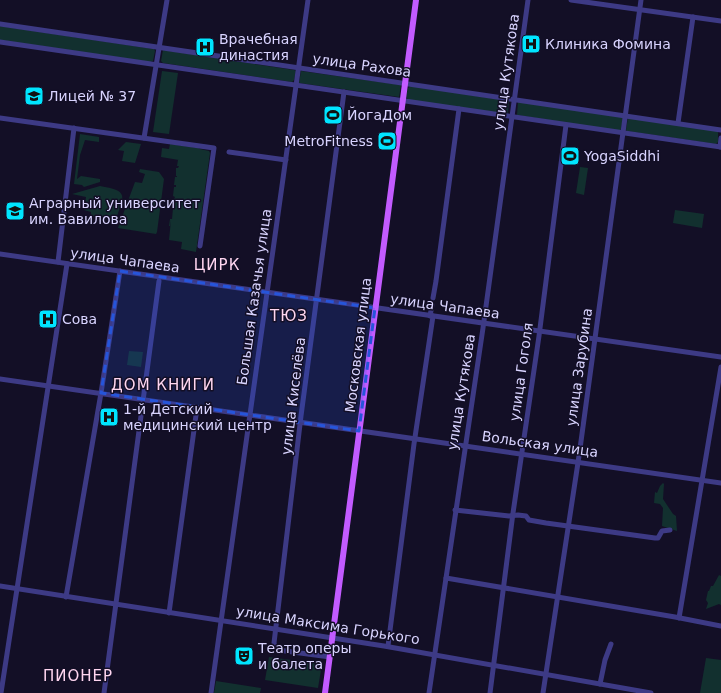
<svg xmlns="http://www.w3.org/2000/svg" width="721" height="693" font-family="'DejaVu Sans',sans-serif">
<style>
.green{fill:#12302f}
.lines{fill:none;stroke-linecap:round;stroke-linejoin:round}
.minor{stroke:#3d3a85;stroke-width:5}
.major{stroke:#c25bff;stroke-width:6}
.marked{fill:#2655da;fill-opacity:0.2;stroke:#2655da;stroke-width:3;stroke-dasharray:8 5;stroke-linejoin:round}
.labels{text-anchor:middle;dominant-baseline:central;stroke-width:3;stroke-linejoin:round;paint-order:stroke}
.poi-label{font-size:14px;fill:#d9d4ff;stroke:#130f26;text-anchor:start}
.street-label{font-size:14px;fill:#d9d4ff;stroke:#130f26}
.neighbourhood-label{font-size:15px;letter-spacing:1px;fill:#ffd6f0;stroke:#130f26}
</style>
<rect width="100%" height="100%" fill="#130f26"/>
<g class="green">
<path d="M0,26l154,23 1,2 -2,10 -3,1 -150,-22z"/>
<path d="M163,50l131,20 2,1 -2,9 -2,2 -129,-19 -2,-2z"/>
<path d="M162,71l16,2 -9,61 -16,-2z"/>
<path d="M301,71l100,14 -2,12 -100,-14z"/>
<path d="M411,86l98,15 -1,11 -1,2 -98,-14 -3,-3 2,-9z"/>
<path d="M518,102l103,14 2,2 -2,11 -2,2 -102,-16z"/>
<path d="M628,118l90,13v11l-2,2 -89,-13 -1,-1z"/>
<path d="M80,134l19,3v5l-14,-2 -5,15 -3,24 4,-3 19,3v3l-16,5 -2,-2 -8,-1z"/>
<path d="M126,142l15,2 -6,19 -13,-2 2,-10 -6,-1z"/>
<path d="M170,144l28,4 2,1 9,2 1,2 -14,99 -15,-3 1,-7 -13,-2 2,-20 -1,6h-1l1,-7h2l1,-11h-2l1,-9h2l1,-2 -2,-1 1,-9h2v-2h-2l1,-8h2v-1h-1v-8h2l1,-2h-2l1,-6h1l-18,-3 1,-9 7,1z"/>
<path d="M580,167l8,1 -4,27 -8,-2z"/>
<path d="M140,169l19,3 5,7 -7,53 -1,2 -38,-6 17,-46 7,1 3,-9 -6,-2z"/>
<path d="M100,186c28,5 25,8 16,33l-25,-3v-4l-7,-2 2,-13 -14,-3z"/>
<path d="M675,210l29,4 -2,14 -29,-5z"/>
<path d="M129,351l14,1 -2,15 -14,-2z"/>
<path d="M663,483l1,1 -1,15 10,15 3,2 1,15 -15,-5 1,-18 -3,-4 -6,-1 1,-11 2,1 3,-7z"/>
<path d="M719,575l2,1v29l-2,-1 -13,5 2,-6 -2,-3 2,-9h1l2,-5h2z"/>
<path d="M269,657l53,7 -4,24 -53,-8z"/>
<path d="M706,658l15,2v33h-21z"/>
<path d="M216,681l45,7 -1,5h-46z"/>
</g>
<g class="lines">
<g class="minor">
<path d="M571,0l150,21"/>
<path d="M0,24l721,106"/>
<path d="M0,42l721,105"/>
<path d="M0,118l214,30 -14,98"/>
<path d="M678,123l15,-106"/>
<path d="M144,138l23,-138"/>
<path d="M720,147l1,-9"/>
<path d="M229,152l57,8"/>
<path d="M0,254l721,103"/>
<path d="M58,262l16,-134"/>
<path d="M433,298l3,-17 23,-172"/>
<path d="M430,316l2,-11"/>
<path d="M0,379l721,104"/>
<path d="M455,510l54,6 9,-1 8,1 3,4 17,3 109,15h3l4,-7 8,-1"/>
<path d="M446,578l229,39 46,9"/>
<path d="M0,586l384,60 267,47"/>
<path d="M66,597l35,-204 19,-122"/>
<path d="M169,613l28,-205"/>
<path d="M679,618l42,-251"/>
<path d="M388,646l26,-202 19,-128"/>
<path d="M330,657l-52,-7 -3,-3 -1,-4 27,-227 43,-324"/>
<path d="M600,684l5,-24 6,-16"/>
<path d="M1,693l66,-429"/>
<path d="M104,693l55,-412"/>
<path d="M211,693l97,-693"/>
<path d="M429,693l54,-365 45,-328"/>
<path d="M490,693l23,-180 26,-177 27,-211"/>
<path d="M543,693l36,-237 62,-456"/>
</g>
<path class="major" d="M325,693l91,-693"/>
</g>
<path class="marked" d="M120,271l255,37 -16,123 -258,-38z"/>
<defs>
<symbol id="hospital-square" viewBox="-11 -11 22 22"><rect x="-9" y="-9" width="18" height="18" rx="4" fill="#00e5ff" stroke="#130f26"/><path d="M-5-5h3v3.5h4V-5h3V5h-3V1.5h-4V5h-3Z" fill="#111"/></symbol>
<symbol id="school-square" viewBox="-11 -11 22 22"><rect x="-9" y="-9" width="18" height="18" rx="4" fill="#00e5ff" stroke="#130f26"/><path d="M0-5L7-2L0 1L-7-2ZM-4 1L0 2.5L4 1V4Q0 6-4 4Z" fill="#111"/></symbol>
<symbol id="stadium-square" viewBox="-11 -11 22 22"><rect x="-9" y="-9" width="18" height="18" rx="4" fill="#00e5ff" stroke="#130f26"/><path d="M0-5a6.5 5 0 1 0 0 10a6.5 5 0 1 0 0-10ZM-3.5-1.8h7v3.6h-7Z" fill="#111"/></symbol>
<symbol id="university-square" viewBox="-11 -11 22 22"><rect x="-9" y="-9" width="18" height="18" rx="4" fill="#00e5ff" stroke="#130f26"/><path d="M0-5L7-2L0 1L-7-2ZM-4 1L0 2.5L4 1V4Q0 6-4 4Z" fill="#111"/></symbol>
<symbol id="theatre-square" viewBox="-11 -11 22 22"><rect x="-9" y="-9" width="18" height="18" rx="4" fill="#00e5ff" stroke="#130f26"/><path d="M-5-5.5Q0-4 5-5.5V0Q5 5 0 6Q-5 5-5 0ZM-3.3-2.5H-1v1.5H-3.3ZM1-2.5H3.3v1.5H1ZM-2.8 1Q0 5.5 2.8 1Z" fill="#111"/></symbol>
</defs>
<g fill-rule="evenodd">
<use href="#hospital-square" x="520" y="33" width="22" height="22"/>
<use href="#hospital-square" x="194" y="36" width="22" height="22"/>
<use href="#school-square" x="23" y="85" width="22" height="22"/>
<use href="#stadium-square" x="322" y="104" width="22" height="22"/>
<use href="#stadium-square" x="376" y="130" width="22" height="22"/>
<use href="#stadium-square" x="559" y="145" width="22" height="22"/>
<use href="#university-square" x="4" y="200" width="22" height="22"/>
<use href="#hospital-square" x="37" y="308" width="22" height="22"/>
<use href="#hospital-square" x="98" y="406" width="22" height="22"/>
<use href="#theatre-square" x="233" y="645" width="22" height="22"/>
</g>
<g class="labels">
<g class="poi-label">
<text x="219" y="39">Врачебная<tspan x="219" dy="16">династия</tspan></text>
<text x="545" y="44">Клиника Фомина</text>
<text x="48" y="96">Лицей № 37</text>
<text x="347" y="115">ЙогаДом</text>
<text x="373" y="141" text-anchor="end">MetroFitness</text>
<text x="584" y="156">YogaSiddhi</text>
<text x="29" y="203">Аграрный университет<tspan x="29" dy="16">им. Вавилова</tspan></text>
<text x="62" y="319">Сова</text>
<text x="123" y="409">1-й Детский<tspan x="123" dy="16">медицинский центр</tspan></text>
<text x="258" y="648">Театр оперы<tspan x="258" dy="16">и балета</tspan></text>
</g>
<g class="street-label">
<text transform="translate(362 65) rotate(8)">улица Рахова</text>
<text transform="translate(506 72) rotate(-82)">улица Кутякова</text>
<text transform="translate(125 260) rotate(8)">улица Чапаева</text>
<text transform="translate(254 297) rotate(-82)">Большая Казачья улица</text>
<text transform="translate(445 306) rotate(8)">улица Чапаева</text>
<text transform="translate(358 345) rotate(-83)">Московская улица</text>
<text transform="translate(579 367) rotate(-82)">улица Зарубина</text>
<text transform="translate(521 372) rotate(-82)">улица Гоголя</text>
<text transform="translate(461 392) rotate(-81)">улица Кутякова</text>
<text transform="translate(293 396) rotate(-83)">улица Киселёва</text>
<text transform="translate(540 444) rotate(8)">Вольская улица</text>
<text transform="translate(328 625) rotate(9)">улица Максима Горького</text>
</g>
<g class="neighbourhood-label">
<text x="217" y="265">ЦИРК</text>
<text x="289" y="316">ТЮЗ</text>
<text x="163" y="385">ДОМ КНИГИ</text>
<text x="78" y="676">ПИОНЕР</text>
</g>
</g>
</svg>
